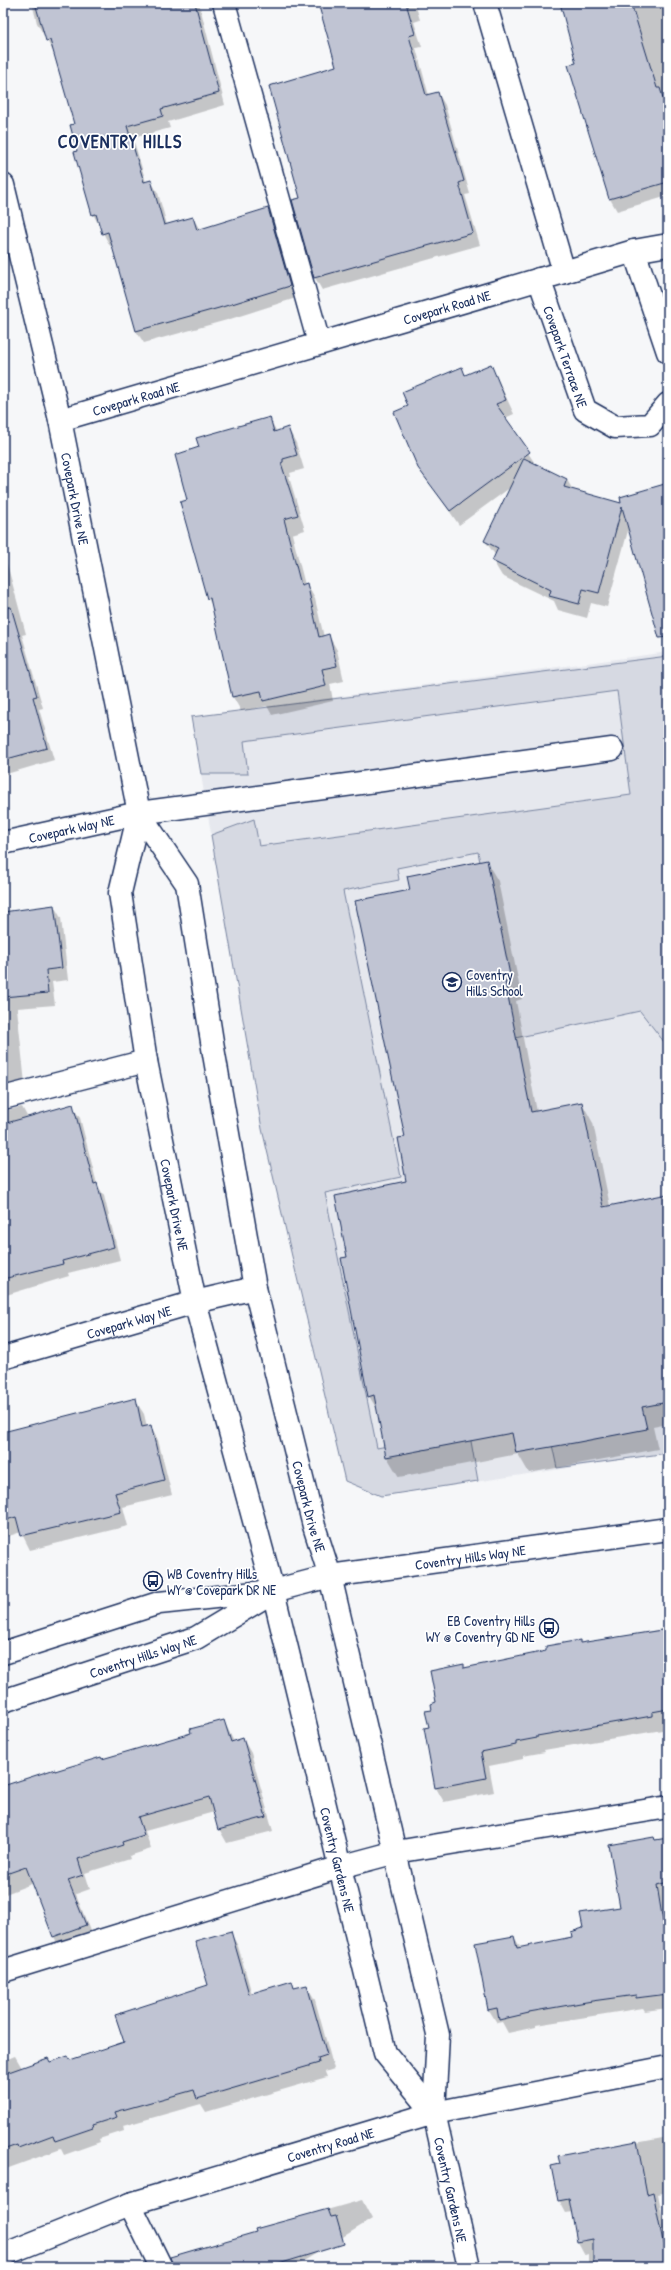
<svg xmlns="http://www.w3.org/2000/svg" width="671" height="2270" font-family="'Patrick Hand',sans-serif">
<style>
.built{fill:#e6e8ee}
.green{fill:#d6d9e2;stroke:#7884a0}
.shadow{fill:#0003}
.building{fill:#c0c4d3;stroke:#1b2f5e}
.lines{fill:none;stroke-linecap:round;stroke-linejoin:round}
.minor-casing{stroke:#1b2f5e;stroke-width:25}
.minor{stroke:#fff;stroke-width:22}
.labels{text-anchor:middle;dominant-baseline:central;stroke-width:3.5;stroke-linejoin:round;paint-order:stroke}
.street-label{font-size:14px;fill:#1b2f5e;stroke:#fff}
.poi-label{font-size:14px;fill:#1b2f5e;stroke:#fff;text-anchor:start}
.district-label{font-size:18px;font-weight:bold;letter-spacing:1px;fill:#1b2f5e;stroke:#fff}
</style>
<rect width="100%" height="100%" fill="#f6f7f9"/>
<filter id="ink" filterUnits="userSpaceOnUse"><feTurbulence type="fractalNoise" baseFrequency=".025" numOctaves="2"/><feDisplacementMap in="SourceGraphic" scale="8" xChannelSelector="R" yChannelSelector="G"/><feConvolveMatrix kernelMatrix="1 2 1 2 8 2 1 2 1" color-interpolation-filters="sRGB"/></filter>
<g filter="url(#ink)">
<path class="built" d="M668,652v801l-287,43 -36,-15 -83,-352 -71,-412z"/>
<g class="green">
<path d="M668,656v391l-28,-36 -125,27 -37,-186 -81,16 2,12 -56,11 58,286 -76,16 52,255 92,-18 9,51 -97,15 -36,-15 -83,-352 -51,-294 43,-16 5,27 372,-51 -14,-104 -373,50 4,33h-47l-10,-57z"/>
<path d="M668,1402v51l-111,15 -6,-28 91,-34z"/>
</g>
<g class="shadow">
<path d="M32,3h167l26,102 -57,17 2,6 -37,10 13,44 5,-1 7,12 9,32 26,-7 7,12 68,-21 7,12 21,77 -69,22 -83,23 -8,-12 -23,-86 -3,1 -17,-32 -15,-62 -3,-28 -21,-71 -17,-30z"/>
<path d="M331,3h84l5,17 -6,2 8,25 -6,1 13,48 9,-3 7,12 25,89 -5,1 15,50 -158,45 -7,-12 -22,-77 8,-3 36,-131z"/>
<path d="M560,3h108v193l-51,15 -7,-12 -41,-133 8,-2z"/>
<path d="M491,365l23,49 -9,4 31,47 31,15 6,10 50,14 45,-20v120l-39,-77 -22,80 -16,-4 -4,15 -29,-8 -4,-9 -52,-25 -9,-15 3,-5 -11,-15 26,-54 -52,38 -40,-58 -10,-61 52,-38 5,8z"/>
<path d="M269,418l8,14 11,-4 8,15 8,26 -14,4 1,4h-2l16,53 -13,4 13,51 2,-1 8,15 9,38 5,-1 8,14 7,31 -14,3 3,17 -61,14 -5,-9 -26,5 -8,-14 -21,-91 -4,-8 -19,-97 11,-53z"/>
<path d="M3,549l23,85 -4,1 21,73 -4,1 15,51 -51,15z"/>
<path d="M486,861l12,20 24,118 -6,2 21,111 45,-9 11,20 17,83 58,-11v229l-15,3 5,22 -129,24 -11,-19 -119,23 -12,-20 -9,-46 -9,-15 -21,-138 59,-77 -1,-43 5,-248z"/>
<path d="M54,906l7,12 7,62 -16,2 3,23 -38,3 9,85 -23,7v-188z"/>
<path d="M72,1106l8,12 17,66 7,12 16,64 -52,13 1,3 -66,20v-185l19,-4 6,11z"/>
<path d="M135,1400l9,14 3,13 3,-1 8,14 14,55 -49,12 5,19 -98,24 -9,-18 -18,6v-105z"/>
<path d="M668,1628v101l-124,21 1,2 -22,4v3l-34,7 5,26 -50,10 -8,-14 -6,-60 7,-25 26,-37 2,2 83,-16 31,-11 2,3z"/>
<path d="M224,1721l10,21 9,-3 8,14 22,78 -46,12 -8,-14 -5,-17 -69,19 6,18 -22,7 1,3 -45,14 5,16 -14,5 17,45 -31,12 -8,-14 -20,-54 -31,12v-105l52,-18 137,-38z"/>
<path d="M668,1838v170l-23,3 -2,-3 -107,17v2l-28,6 -6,-11 -5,1 -8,-13 -13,-66 38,-7 7,11 53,-10 10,-9 37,-22 -11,-61z"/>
<path d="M230,1932l8,14 14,48 40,-11 3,6 12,-3 8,14 19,69 -9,3 2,5 -121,35 -5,-8 -78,22 1,5 -25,8 1,3 -36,13 -3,-6 -55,20v2l-3,1v-111l12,-5 7,12 48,-7 55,-18 85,-57z"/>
<path d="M668,2137v55l-10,2 10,51v22h-80v-13l-3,1 -7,-13 -6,-30 -6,1 -7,-13 2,-35 -1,-8z"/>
<path d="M362,2200l10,19 -78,48h-111l74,-34 -1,-3z"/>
<path d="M346,2263l2,4h-7z"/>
</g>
<g class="building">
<path d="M35,3h160l24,90 -58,16 2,7 -36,10 17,56 7,-2 13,45 29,-8 4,13 71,-22 22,78 -71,22 -83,23 -28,-99 -6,2 -6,-20 -4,1 -18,-63 3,-1 -7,-26 4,-1 -24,-84 -4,1z"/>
<path d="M318,3h88l9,31 -6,2 17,59 12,-3 26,89 -5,2 14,50 -159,45 -22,-78 8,-2 -31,-112 67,-20z"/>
<path d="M560,3h71l26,85h3l8,26v68l-59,17 -41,-134 8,-2z"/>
<path d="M491,364l15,36 -10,4 34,48 -80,59 -32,-43 -24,-56 14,-6 -6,-14 60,-25 3,8z"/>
<path d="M270,417l4,15 14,-5 9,28 -14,4v3l-2,1 17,52 -14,4 17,66 6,-2 12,54 10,-3 8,32 -15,3 4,17 -63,15 -2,-10 -29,6 -22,-99 -3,1 -27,-97 7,-2 -12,-45 24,-8 -3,-9z"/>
<path d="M524,458l43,21 -3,8 57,16 -1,-6 48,-14v154l-9,1 -37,-131 -23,86 -16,-4 -4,15 -30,-8 2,-6 -59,-29 6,-13 -14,-7z"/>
<path d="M11,607l26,89 -4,1 14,51 -44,12v-152z"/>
<path d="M487,860l24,120 -6,1 26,131 51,-10 21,105 65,-13v208l-26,5 5,22 -73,14 -58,10 -4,-20 -126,24 -12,-62 -6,2 -27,-139 6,-1 -12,-61 71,-15 -8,-43 7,-1 -50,-236 55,-11 -3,-14z"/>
<path d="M54,905l8,63 -16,2 2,23 -45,4v-85z"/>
<path d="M73,1104l21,80 3,-1 17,64 -52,14 1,3 -60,15v-155z"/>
<path d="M136,1398l6,29 9,-2 13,55 -49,13 6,19 -100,24 -5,-19 -13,4v-89z"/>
<path d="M668,1629v80l-16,3v4l-115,20v2l-21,4v3l-35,7 5,26 -51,10 -11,-60 5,-1 -4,-16 7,-1 -1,-6 5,-2 -6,-31 34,-7v4l82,-17v-5l34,-6v3z"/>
<path d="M224,1720l7,22 12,-4 23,79 -48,13 -9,-33 -71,20 6,18 -22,7 1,3 -45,14 5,16 -15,5 18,45 -33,12 -27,-70 -23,8v-89l52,-17v2l46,-14 1,2 89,-26 -1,-4z"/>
<path d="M654,1837l1,3 13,-2v44l-11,3 11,68v41l-32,4v-3l-44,6 -63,11v1l-30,7 -2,-12 -9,2 -13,-67 39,-7 3,12 55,-11 -1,-5 12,-4 -3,-15 40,-6 -11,-62z"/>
<path d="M231,1931l18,63 43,-13 2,7 13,-3 20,70 -9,3 1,5 -122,36 -3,-9 -79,22 2,5 -25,8 1,3 -38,13 -2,-6 -35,13 -1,-3 -14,5v-76l45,-16 2,4 18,-6 2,4 54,-18 -9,-27 93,-30 -13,-44z"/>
<path d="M637,2141l10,53 6,-2 15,75h-75v-28l-16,3 -8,-43 -11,2 -7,-35 9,-2 -2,-8z"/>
<path d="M328,2209l3,8 5,-1 8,28 -75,23h-96l-3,-10 86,-25 -1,-3z"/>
</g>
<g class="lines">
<defs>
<g id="minor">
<path d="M224,3l95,340"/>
<path id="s1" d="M3,185l57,235 79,393 48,71 27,170 41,234 59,238 16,50 108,459 -4,78 35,154"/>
<path d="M634,251l34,101"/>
<path d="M564,272l70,-21 34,-6"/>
<path id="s2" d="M539,279l46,131 30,17 35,-2 18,-21"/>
<path id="s3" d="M60,420l504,-148 -79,-269"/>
<path id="s4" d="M139,813l-19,80 26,168 49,241 78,289 112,462 49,60"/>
<path id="s5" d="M3,843l136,-30 473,-64"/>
<path d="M3,1098l143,-37"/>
<path id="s6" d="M3,1358l192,-56 60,-14"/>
<path id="s7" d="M3,1653l156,-50 114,-12 57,-15 338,-47"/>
<path id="s8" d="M3,1701l193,-63 73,-44"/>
<path d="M3,1971l337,-104 56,-15 272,-45"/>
<path d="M130,2204l31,63"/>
<path id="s9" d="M3,2255l127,-51 304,-91 234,-46"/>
</g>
</defs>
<use href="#minor" class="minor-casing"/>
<use href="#minor" class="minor"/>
</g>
</g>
<defs>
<symbol id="school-ring" viewBox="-11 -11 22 22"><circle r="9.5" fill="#fff" stroke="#1b2f5e" stroke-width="1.5"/><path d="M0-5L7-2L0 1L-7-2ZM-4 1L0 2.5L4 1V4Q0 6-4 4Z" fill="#1b2f5e"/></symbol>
<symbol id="bus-ring" viewBox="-11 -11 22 22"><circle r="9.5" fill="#fff" stroke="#1b2f5e" stroke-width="1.5"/><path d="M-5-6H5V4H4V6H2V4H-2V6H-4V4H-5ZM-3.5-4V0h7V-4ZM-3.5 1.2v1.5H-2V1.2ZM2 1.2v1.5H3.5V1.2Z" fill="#1b2f5e"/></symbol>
</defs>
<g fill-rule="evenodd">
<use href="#school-ring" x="441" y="971" width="22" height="22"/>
<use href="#bus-ring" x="142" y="1570" width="22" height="22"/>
<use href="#bus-ring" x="538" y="1617" width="22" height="22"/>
</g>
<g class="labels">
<g class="street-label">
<text stroke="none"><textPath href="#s3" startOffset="403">Covepark Road NE</textPath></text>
<text stroke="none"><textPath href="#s2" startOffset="82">Covepark Terrace NE</textPath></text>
<text stroke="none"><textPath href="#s3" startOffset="79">Covepark Road NE</textPath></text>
<text stroke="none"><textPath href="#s1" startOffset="322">Covepark Drive NE</textPath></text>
<text stroke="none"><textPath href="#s5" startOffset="70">Covepark Way NE</textPath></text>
<text stroke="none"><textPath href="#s4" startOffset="399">Covepark Drive NE</textPath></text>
<text stroke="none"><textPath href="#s6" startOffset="131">Covepark Way NE</textPath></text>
<text stroke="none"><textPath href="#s1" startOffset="1363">Covepark Drive NE</textPath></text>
<text stroke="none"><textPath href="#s7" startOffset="479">Coventry Hills Way NE</textPath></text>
<text stroke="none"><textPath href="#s8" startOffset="147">Coventry Hills Way NE</textPath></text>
<text stroke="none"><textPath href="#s4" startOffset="1074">Coventry Gardens NE</textPath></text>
<text stroke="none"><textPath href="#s9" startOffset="346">Coventry Road NE</textPath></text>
<text stroke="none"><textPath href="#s1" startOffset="2064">Coventry Gardens NE</textPath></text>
</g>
<g class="poi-label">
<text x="466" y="974">Coventry<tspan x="466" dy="16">Hills School</tspan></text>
<text x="167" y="1573">WB Coventry Hills<tspan x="167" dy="16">WY @ Covepark DR NE</tspan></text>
<text x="535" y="1620" text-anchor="end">EB Coventry Hills<tspan x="535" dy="16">WY @ Coventry GD NE</tspan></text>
</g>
<g class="district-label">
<text x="120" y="141">COVENTRY HILLS</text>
</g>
</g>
<rect width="671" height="2270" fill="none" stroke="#fff" stroke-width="16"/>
<rect x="8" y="8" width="655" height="2254" fill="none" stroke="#1b2f5e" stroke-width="1.5" filter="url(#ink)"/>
</svg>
